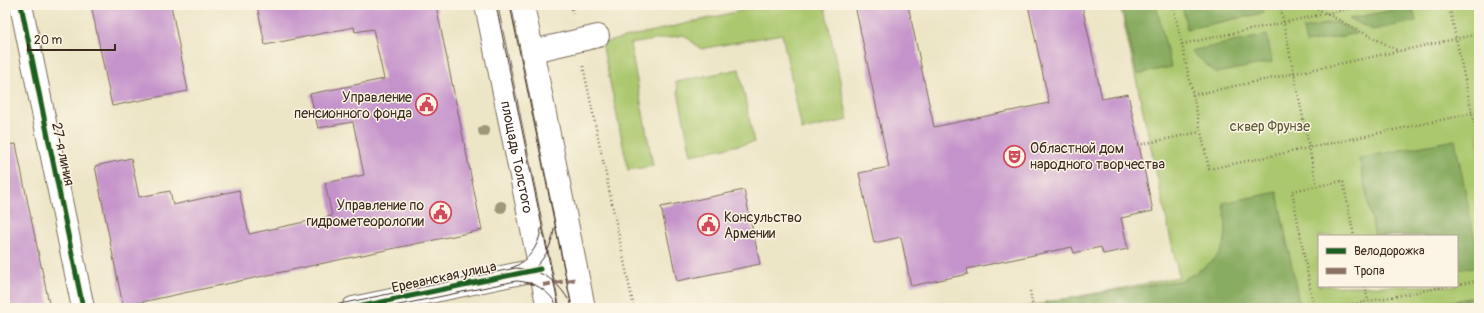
<svg xmlns="http://www.w3.org/2000/svg" width="1484" height="313" font-family="Pangolin,sans-serif">
<style>
.green{fill:#abc86e;stroke:#737946;fill-rule:evenodd}
.forest{fill:#88ac61;stroke:#626b40}
.building{fill:#c593cb}
.lines{fill:none;stroke-linecap:round;stroke-linejoin:round}
.minor-casing{stroke:#796b59;stroke-width:24}
.major-casing{stroke:#796b59;stroke-width:24}
.path{stroke:#796b59;stroke-width:2.5;stroke-dasharray:1 3;stroke-linecap:butt}
.minor{stroke:#fff;stroke-width:22}
.major{stroke:#fff;stroke-width:22}
.tram{stroke:#3b2a1e;stroke-width:1}
.quiet{stroke:#8d6e63;stroke-width:4;stroke-dasharray:8 4;stroke-linecap:butt}
.cycleway-casing{stroke:#fcf5e5;stroke-width:8}
.cycleway{stroke:#1b5e20;stroke-width:5}
.tree{fill:#9d9877}
.labels{text-anchor:middle;dominant-baseline:central;stroke-width:3;stroke-linejoin:round;paint-order:stroke}
.poi-label{font-size:14px;fill:#3b2a1e;stroke:#fcf5e5;text-anchor:end}
.park-label{font-size:14px;fill:#5d5936;stroke:#fcf5e5}
.street-label{font-size:14px;fill:#3b2a1e;stroke:#fcf5e5}
</style>
<rect width="100%" height="100%" fill="#fcf5e5"/>
<filter id="ink" filterUnits="userSpaceOnUse"><feTurbulence type="fractalNoise" baseFrequency=".025" numOctaves="2"/><feDisplacementMap in="SourceGraphic" scale="8" xChannelSelector="R" yChannelSelector="G"/><feConvolveMatrix kernelMatrix="1 2 1 2 8 2 1 2 1" color-interpolation-filters="sRGB"/></filter>
<filter id="wash" filterUnits="userSpaceOnUse"><feTurbulence type="fractalNoise" baseFrequency=".012" numOctaves="4" result="noise"/><feDisplacementMap in="SourceGraphic" scale="16" xChannelSelector="R" yChannelSelector="G"/><feGaussianBlur stdDeviation="0.9" result="paint"/><feColorMatrix in="noise" values="0 0 0 0 0 0 0 0 0 0 0 0 0 0 0 0 0 1.4 0 .05"/><feComposite in="paint" operator="in"/></filter>
<g filter="url(#wash)">
<rect width="100%" height="100%" fill="#ece5c6"/>
<g class="green">
<path d="M766,5h56l3,3 23,112 -46,10 -20,-96 -81,15 -17,-14 -54,9 23,122 -25,4 -26,-127z"/>
<path d="M1120,5h359v303h-460l160,-31zM1319,236h138v50h-138z"/>
<path d="M739,69l15,73 -63,13 -15,-73z"/>
</g>
<g class="forest">
<path d="M1122,5h34l15,62 -34,7z"/>
<path d="M1182,5h80l1,8 -76,16z"/>
<path d="M1412,6l4,15 -43,9 -24,-11z"/>
<path d="M1335,22l23,11 -52,10 -3,-14z"/>
<path d="M1267,35l5,27 -56,11 -25,-22z"/>
<path d="M1455,140l24,120v6l-22,4v-34h-82l-16,-78z"/>
<path d="M1277,192l22,110 -14,6h-239l-1,-6 138,-22c40,-23 48,-30 40,-77z"/>
<path d="M1479,296v12h-59z"/>
</g>
<g id="blocks">
<g class="building">
<path d="M91,5h80l17,86 -76,15z"/>
<path d="M257,5h179l46,225 -139,29 -220,47 -28,-140 36,-8 8,39 31,-6 3,14 66,-15 10,44 83,-18 -7,-33 39,-8 -11,-53 -35,6 -8,-34 74,-15 -11,-50 -18,3 -1,-5 -89,18z"/>
<path d="M855,5h53l26,122 115,-24 -21,-98h54l20,94 26,-5 25,117 -32,7 7,31 -25,5 -2,-7 -27,6 -2,-6 -105,22 1,5 -57,12 -10,-49 -27,6 -15,-70 30,-6z"/>
<path d="M16,144l12,60 22,104h-45v-163z"/>
<path d="M744,190l16,74 -83,17 -16,-74z"/>
</g>
</g>
</g>
<g filter="url(#ink)">
<use href="#blocks" fill-opacity="0" stroke="#796b59" stroke-width="1"/>
<g class="lines">
<defs>
<g id="minor">
<path d="M21,5l62,303"/>
<path d="M533,51l65,-15"/>
<path d="M353,308l187,-39"/>
</g>
<g id="major">
<path id="s1" d="M486,5l62,303"/>
<path d="M523,5l61,303"/>
</g>
</defs>
<use href="#minor" class="minor-casing"/>
<use href="#major" class="major-casing"/>
<g class="path">
<path d="M571,5l2,9"/>
<path d="M1173,5l20,90"/>
<path d="M1280,5l37,181"/>
<path d="M1310,5l89,46"/>
<path d="M1449,5l30,141"/>
<path d="M1479,34l-286,61 16,74 270,-57"/>
<path d="M1182,44l185,-39"/>
<path d="M583,66l51,242"/>
<path d="M1138,145l62,-13"/>
<path d="M1457,285l22,-5"/>
<path d="M1365,286l3,15"/>
<path d="M1030,291l3,17"/>
<path d="M1314,308l-22,-117 51,-10 11,55"/>
<path d="M1333,308l116,-22"/>
</g>
<use href="#minor" class="minor"/>
<use href="#major" class="major"/>
<g class="tram">
<path d="M496,5l63,303"/>
<path d="M510,5l62,303"/>
<path d="M511,268c17,-6 28,-22 30,-39"/>
<path d="M529,273c14,-11 23,-26 25,-44"/>
<path d="M320,308l196,-40c24,2 39,10 52,31"/>
<path d="M384,308l132,-27c18,1 31,8 41,24"/>
</g>
<path class="quiet" d="M543,285l35,-6"/>
<defs>
<g id="cycleway">
<path d="M21,5l62,303"/>
<path d="M353,308l187,-39"/>
</g>
</defs>
<use href="#cycleway" class="cycleway-casing"/>
<use href="#cycleway" class="cycleway"/>
</g>
<g class="tree">
<circle cx="484" cy="131" r="6"/>
<circle cx="501" cy="207" r="6"/>
</g>
</g>
<defs>
<symbol id="civic-ring" viewBox="-11 -11 22 22"><circle r="9.5" fill="#fcf5e5" stroke="#d1495b" stroke-width="1.5"/><path d="M-.6-6.5H3V-4.5H.6V-3L4-1V1h2V6H-6V1h2V-1L-.6-3ZM-1.2 2.5V6h2.4V2.5Z" fill="#d1495b"/></symbol>
<symbol id="theatre-ring" viewBox="-11 -11 22 22"><circle r="9.5" fill="#fcf5e5" stroke="#d1495b" stroke-width="1.5"/><path d="M-5-5.5Q0-4 5-5.5V0Q5 5 0 6Q-5 5-5 0ZM-3.3-2.5H-1v1.5H-3.3ZM1-2.5H3.3v1.5H1ZM-2.8 1Q0 5.5 2.8 1Z" fill="#d1495b"/></symbol>
</defs>
<g fill-rule="evenodd">
<use href="#civic-ring" x="414" y="92" width="25" height="25"/>
<use href="#theatre-ring" x="1002" y="144" width="25" height="25"/>
<use href="#civic-ring" x="428" y="200" width="25" height="25"/>
<use href="#civic-ring" x="696" y="212" width="25" height="25"/>
</g>
<g class="labels">
<g class="poi-label">
<text x="412" y="97">Управление<tspan x="412" dy="16">пенсионного фонда</tspan></text>
<text x="1030" y="148" text-anchor="start">Областной дом<tspan x="1030" dy="16">народного творчества</tspan></text>
<text x="424" y="205">Управление по<tspan x="424" dy="16">гидрометеорологии</tspan></text>
<text x="724" y="217" text-anchor="start">Консульство<tspan x="724" dy="16">Армении</tspan></text>
</g>
<g class="park-label">
<text x="1270" y="126">сквер Фрунзе</text>
</g>
<g class="street-label">
<text transform="translate(63 154) rotate(78)">27-я линия</text>
<text stroke="none"><textPath href="#s1" startOffset="155">площадь Толстого</textPath></text>
<text transform="translate(444 277) rotate(-12)">Ереванская улица</text>
</g>
</g>
<rect width="1484" height="313" fill="none" stroke="#fcf5e5" stroke-width="20"/>
<rect x="1318" y="235" width="140" height="52" fill="#fcf5e5" stroke="#afa495"/>
<rect x="1326" y="248" width="20" height="6" fill="#1b5e20" stroke="#afa495"/>
<text x="1354" y="255" font-size="12" fill="#3b2a1e">Велодорожка</text>
<rect x="1326" y="268" width="20" height="6" fill="#8d6e63" stroke="#afa495"/>
<text x="1354" y="275" font-size="12" fill="#3b2a1e">Тропа</text>
<path d="M28 44v6h87v-6" fill="none" stroke="#3b2a1e" stroke-width="2"/>
<text x="34" y="44" font-size="12" fill="#3b2a1e" stroke="#fcf5e5" stroke-width="3" paint-order="stroke">20 m</text>
</svg>
